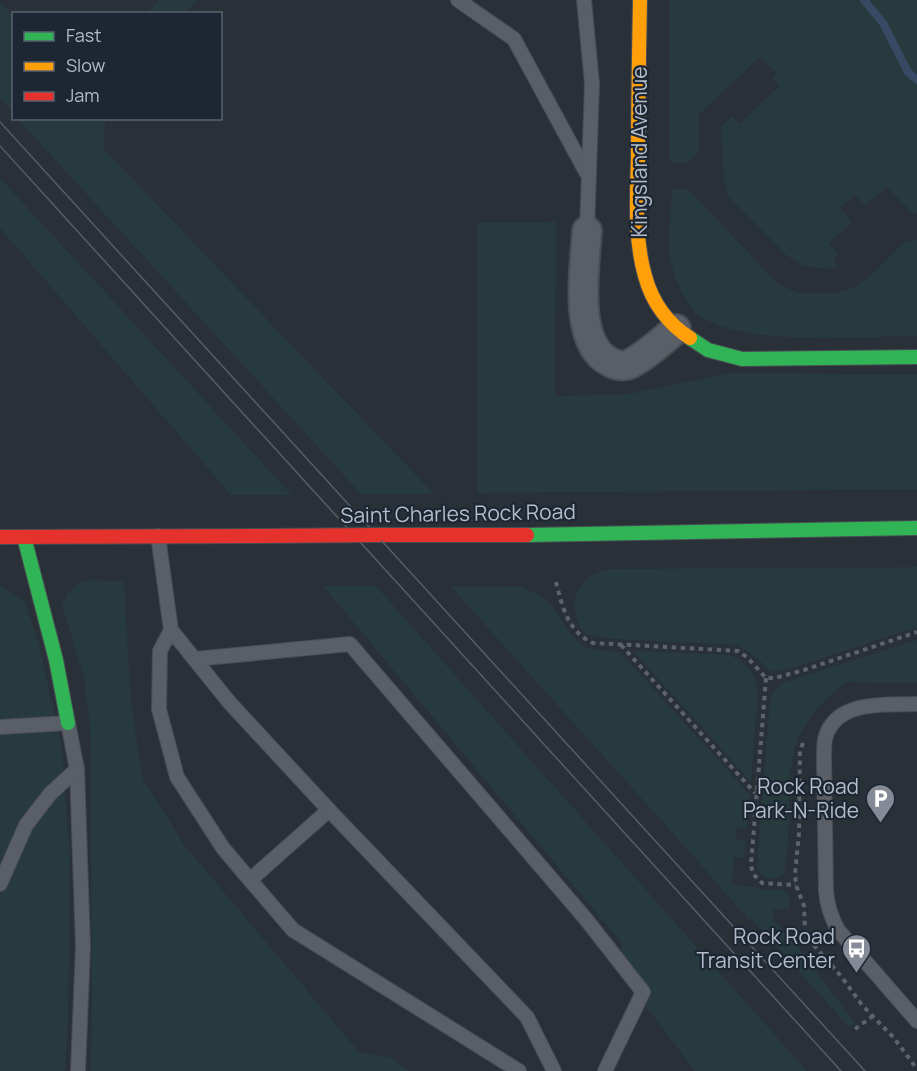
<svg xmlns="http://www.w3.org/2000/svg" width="917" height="1071" font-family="Manrope,sans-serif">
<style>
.green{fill:#273a3e}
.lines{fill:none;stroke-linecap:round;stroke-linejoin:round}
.stream{stroke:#384963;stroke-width:8}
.lane-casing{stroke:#484c53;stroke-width:16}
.street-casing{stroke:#484c53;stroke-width:32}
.fast-casing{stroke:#484c53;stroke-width:16}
.slow-casing{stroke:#484c53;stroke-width:16}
.jam-casing{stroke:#484c53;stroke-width:16}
.path{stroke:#5d636a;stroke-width:4;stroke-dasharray:4.5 4.5;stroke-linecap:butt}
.lane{stroke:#5a5e66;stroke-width:14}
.street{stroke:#5a5e66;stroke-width:28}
.fast{stroke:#30b455;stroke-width:14}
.slow{stroke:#ff9f0a;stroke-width:14}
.jam{stroke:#e5322d;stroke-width:14}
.tram{stroke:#595d64;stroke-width:1.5}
.jam-bridge-casing{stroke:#484c55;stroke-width:16;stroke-linecap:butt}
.jam-bridge{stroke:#e5322d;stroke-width:14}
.labels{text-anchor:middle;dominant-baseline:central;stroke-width:4.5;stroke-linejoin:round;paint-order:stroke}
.street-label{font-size:21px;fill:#b4bcc9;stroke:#1d2633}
.poi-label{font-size:21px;fill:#b4bcc9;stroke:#1d2633;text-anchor:end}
</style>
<rect width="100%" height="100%" fill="#2a3038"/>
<g class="green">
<path d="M159,0h38l-12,13h-38z"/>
<path d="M670,0h247v213l-4,1 -26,-27 -22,18 -11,-10 -14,13 12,14 -23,21 9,11 -5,5 6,8 -22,1 -15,-3 -16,-10 -58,-59 -4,-16 -3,-54 11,-9 8,7 40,-39 -8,-7 4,-5 -16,-16 -62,58c0,17 8,42 -14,48 -6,1 -9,1 -14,-3z"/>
<path d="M0,3l13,12v98l-13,-15z"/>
<path d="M18,119h87l-1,30 330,345h-73z"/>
<path d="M0,178l292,317h-61l-231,-267z"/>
<path d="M678,188l9,2 9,7 82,87 20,9h39l18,-6 16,-12 33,-32 13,-4v97c-55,0 -173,11 -217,-20 -14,-9 -29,-45 -30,-61 -2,-21 1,-44 2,-65z"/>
<path d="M556,222l-1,174 74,-2 103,-21 185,2v114l-440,4v-270z"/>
<path d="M917,567v60l-118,39 -24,6 -6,-2 -14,-14 -18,-11 -123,-6 -28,-4c-22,-27 -11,-59 23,-66z"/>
<path d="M91,580l33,2 7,122 12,75 42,67 174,206 31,5 19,14h-318l1,-77 -2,-269 -6,-48 -22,-71c8,-17 10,-22 29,-26z"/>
<path d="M0,585l25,17 14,42 23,105 8,111 -2,159 -3,52h-65z"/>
<path d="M323,586h53l431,485h-112l-66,-87 -9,-43z"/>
<path d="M518,586c11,4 21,7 29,15 14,13 21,38 40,46 10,4 22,4 33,5l130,143 -3,33 -10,-1 -1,12 10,1 -2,17h-10l-2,28 23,2 6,3h22l6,5v14h-16v12l17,15 65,87 -6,4 -98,-109 -2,2 -62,-71 -236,-262z"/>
<path d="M917,640v43l-72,-1 -30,28 -18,29 -7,33 -2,70 -4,32c-10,7 -22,6 -27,-6l12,-156c1,-13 2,-21 13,-29z"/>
<path d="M633,651l96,4c18,7 27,19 29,38l-7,89z"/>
</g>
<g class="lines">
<path class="stream" d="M864,0l19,23 25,49 9,8"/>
<defs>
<g id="lane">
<path d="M458,0l56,39 72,133"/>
<path d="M584,0l8,84 -5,147"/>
<path d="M158,536l13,94 58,72 100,108 -79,70 -27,-32 -46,-71 -18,-68 1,-58 11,-21"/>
<path d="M195,659l155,-15 235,274 58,74 -38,79"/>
<path d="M917,704c-31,1 -82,-5 -92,35 -1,6 -1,13 -1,19l2,133c1,15 5,26 12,39l79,91"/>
<path d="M0,727l68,-4 9,46 6,178 -5,124"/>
<path d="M329,810l198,207 27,54"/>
<path d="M250,880l43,50 226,141"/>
<path d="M0,884l26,-59 24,-31 27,-25"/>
</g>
<path id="street" d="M587,231c-2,35 -15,112 23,131 5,3 11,4 17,3 12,-4 39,-27 49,-36"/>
<g id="fast">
<path d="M690,338l18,12 34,9 175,-2"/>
<path d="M527,535l390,-7"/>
<path d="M24,537l32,123 12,63"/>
</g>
<path id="slow" d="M640,0c-1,52 -2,105 -2,157 -1,39 -4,81 7,119 7,26 23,48 45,62"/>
<g id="jam">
<path d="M377,535h150"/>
<path d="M0,537l261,-1"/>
</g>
</defs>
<use href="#lane" class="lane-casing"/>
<use href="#street" class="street-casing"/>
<use href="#fast" class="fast-casing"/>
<use href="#slow" class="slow-casing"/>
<use href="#jam" class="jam-casing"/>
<g class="path">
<path d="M556,582c6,24 12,50 37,61l145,8 9,6 19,21h9l29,-8 113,-38"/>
<path d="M621,645l134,148"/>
<path d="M766,678l-15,187 2,9 9,9 34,2"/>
<path d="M803,743l-3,8 -1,82 -4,41 1,11 8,21 1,25 5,10 31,35 21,29 32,33 23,31"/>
<path d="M855,1029l18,-13"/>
</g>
<use href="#lane" class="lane"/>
<use href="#street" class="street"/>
<use href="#fast" class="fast"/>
<use href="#slow" class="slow"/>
<use href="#jam" class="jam"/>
<g class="tram">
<path d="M0,122l865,949"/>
<path d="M0,146l841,925"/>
</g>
<defs>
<path id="jam-bridge" d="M261,536l116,-1"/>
</defs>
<use href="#jam-bridge" class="jam-bridge-casing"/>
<use href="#jam-bridge" class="jam-bridge"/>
</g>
<defs>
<symbol id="parking-pin" viewBox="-11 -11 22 30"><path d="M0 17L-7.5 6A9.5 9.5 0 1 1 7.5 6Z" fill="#848b96" stroke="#1d2633"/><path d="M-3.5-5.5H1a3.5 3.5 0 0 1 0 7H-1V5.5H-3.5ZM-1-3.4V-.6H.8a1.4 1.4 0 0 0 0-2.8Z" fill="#fff"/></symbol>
<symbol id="bus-pin" viewBox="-11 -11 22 30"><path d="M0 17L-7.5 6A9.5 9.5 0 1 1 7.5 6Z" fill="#848b96" stroke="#1d2633"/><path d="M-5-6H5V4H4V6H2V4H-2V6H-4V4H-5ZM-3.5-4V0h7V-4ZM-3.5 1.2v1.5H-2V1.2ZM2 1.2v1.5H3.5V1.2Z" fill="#fff"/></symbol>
</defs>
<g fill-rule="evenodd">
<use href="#parking-pin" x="864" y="782" width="33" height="45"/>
<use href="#bus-pin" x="840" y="932" width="33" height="45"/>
</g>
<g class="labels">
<g class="street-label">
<text transform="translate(639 152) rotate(-90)">Kingsland Avenue</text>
<text transform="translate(458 513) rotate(-1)">Saint Charles Rock Road</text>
</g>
<g class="poi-label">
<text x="859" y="786">Rock Road<tspan x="859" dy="24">Park-N-Ride</tspan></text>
<text x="835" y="936">Rock Road<tspan x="835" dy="24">Transit Center</tspan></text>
</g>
</g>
<rect x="12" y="12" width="210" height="108" fill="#1d2633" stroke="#59626f" stroke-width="1.5"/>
<rect x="24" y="32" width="30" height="9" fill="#30b455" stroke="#59626f" stroke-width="1.5"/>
<text x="66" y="42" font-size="18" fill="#b4bcc9">Fast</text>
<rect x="24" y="62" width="30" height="9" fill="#ff9f0a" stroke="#59626f" stroke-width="1.5"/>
<text x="66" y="72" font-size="18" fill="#b4bcc9">Slow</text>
<rect x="24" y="92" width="30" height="9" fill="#e5322d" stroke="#59626f" stroke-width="1.5"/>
<text x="66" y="102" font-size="18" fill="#b4bcc9">Jam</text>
</svg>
